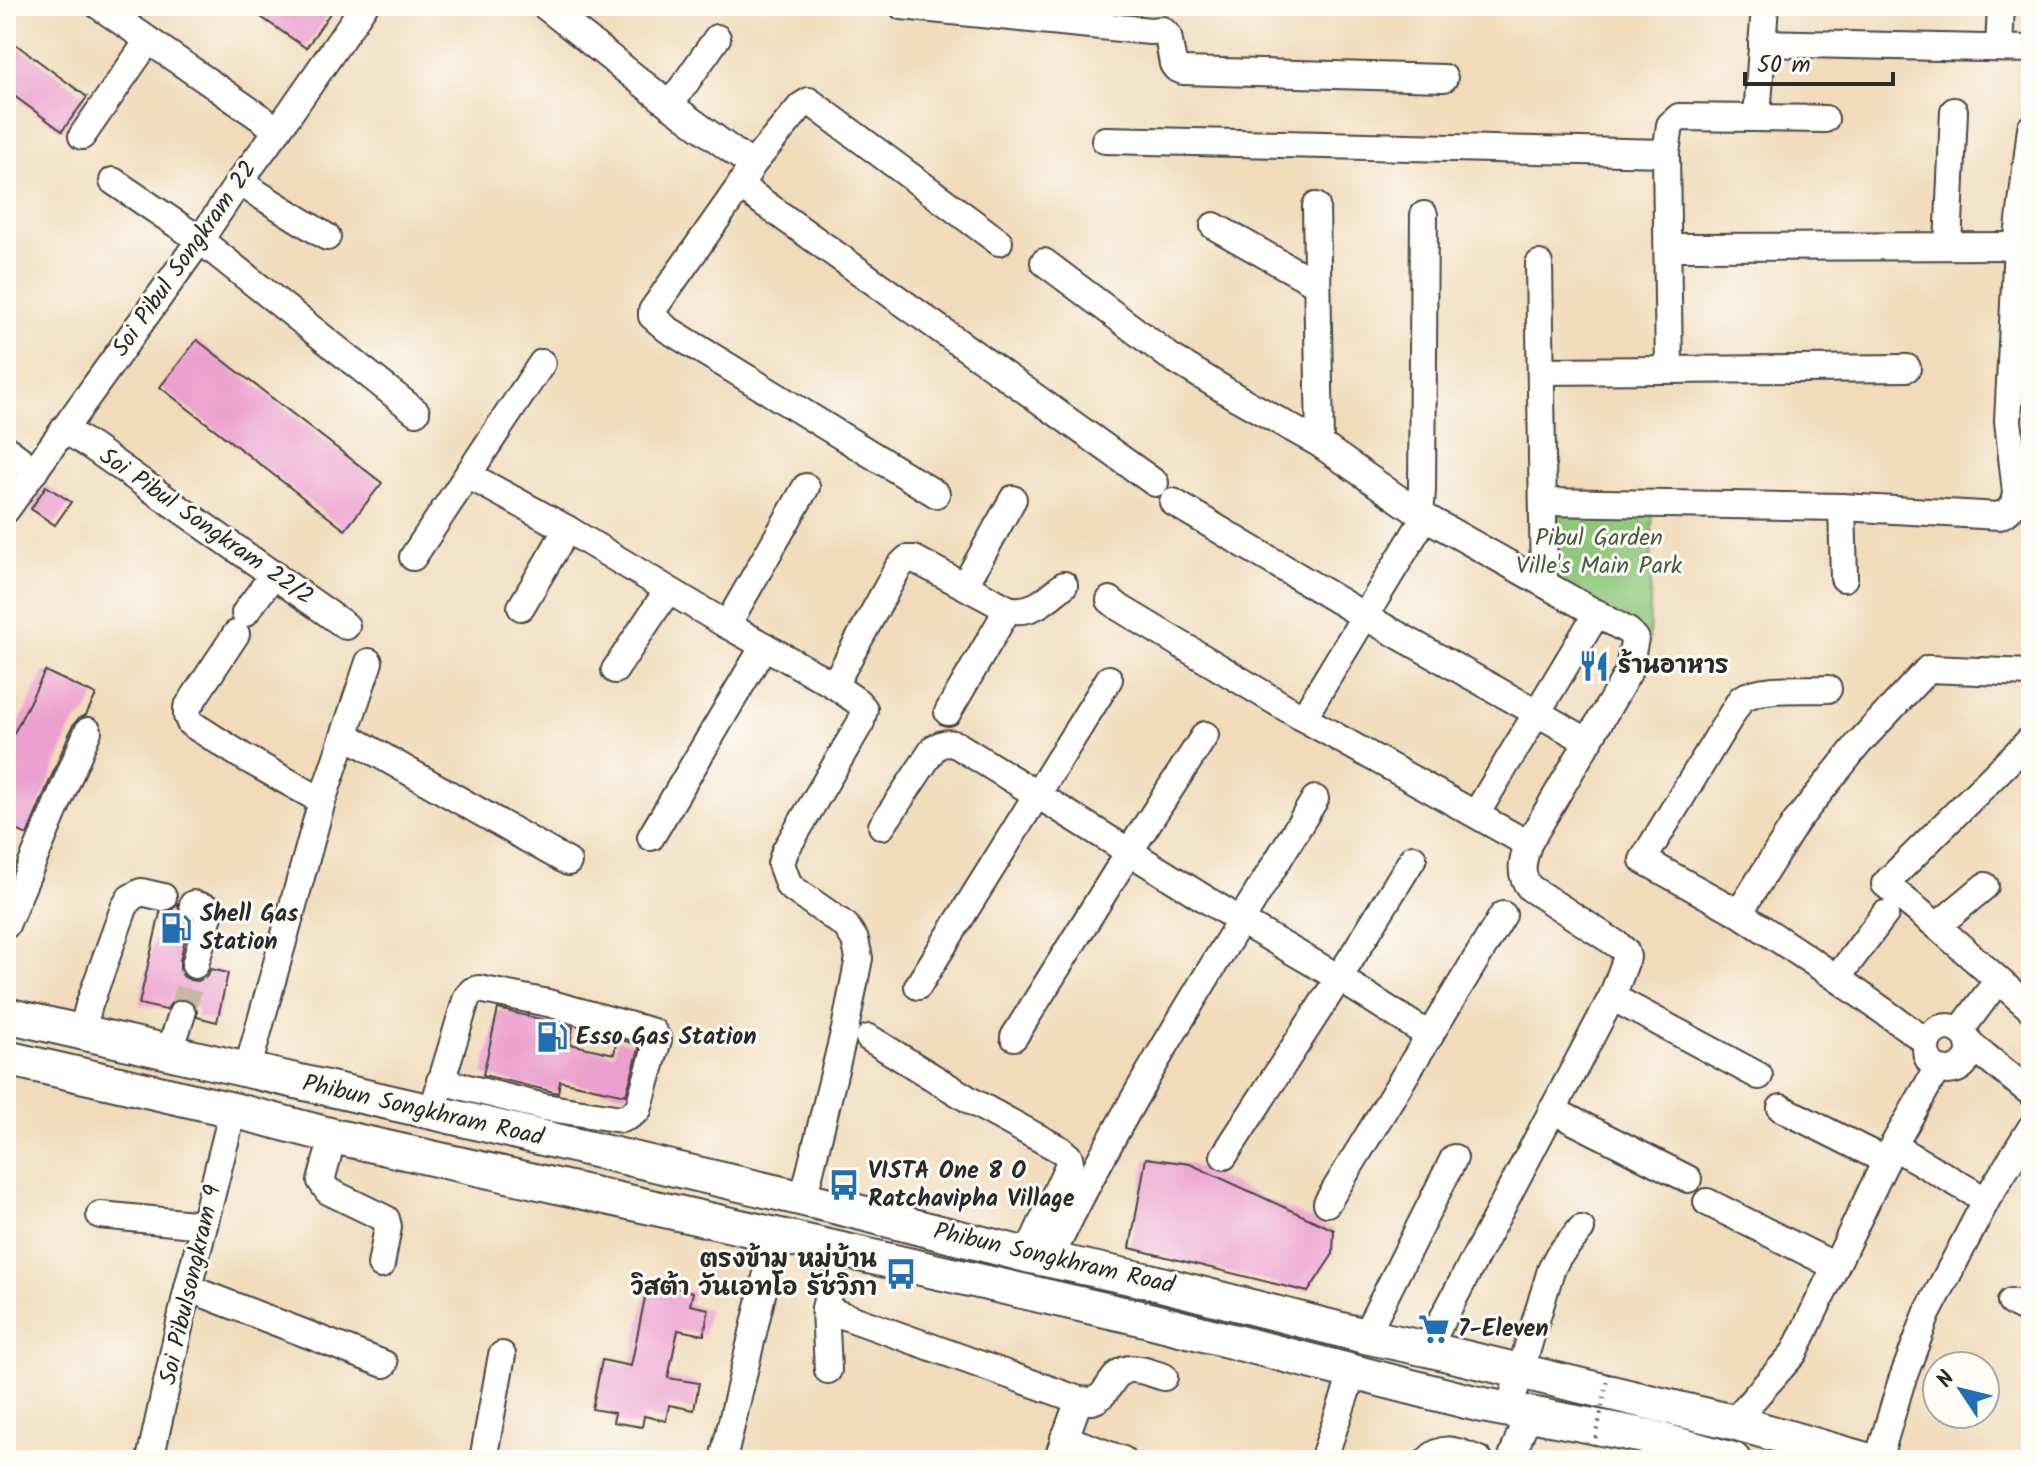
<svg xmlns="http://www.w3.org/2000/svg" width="2037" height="1466" font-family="Kalam,'Playpen Sans Thai',sans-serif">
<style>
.green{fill:#8fc77a;stroke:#5d7952;stroke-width:2}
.building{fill:#eca0cf}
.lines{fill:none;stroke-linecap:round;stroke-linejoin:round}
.minor-tunnel{stroke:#c9b89d;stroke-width:26;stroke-dasharray:26 13;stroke-linecap:butt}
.minor-casing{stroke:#494540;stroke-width:30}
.major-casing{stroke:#494540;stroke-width:38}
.minor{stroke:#fff;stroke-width:26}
.major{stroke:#fff;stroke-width:34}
.path-bridge{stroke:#494540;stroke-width:4;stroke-dasharray:2 6;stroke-linecap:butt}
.labels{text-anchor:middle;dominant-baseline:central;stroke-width:6;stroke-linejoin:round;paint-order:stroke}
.street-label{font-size:24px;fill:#2b2b2b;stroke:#fdfcf7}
.park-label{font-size:24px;fill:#495a43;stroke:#fdfcf7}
.poi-label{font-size:24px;font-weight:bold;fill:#2b2b2b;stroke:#fdfcf7;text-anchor:start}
</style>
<rect width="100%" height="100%" fill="#fdfcf7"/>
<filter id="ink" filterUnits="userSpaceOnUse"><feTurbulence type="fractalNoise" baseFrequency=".0125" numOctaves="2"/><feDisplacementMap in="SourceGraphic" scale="16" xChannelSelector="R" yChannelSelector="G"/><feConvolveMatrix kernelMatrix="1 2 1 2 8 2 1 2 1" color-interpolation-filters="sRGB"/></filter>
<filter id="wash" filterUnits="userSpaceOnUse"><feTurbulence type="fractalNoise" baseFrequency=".006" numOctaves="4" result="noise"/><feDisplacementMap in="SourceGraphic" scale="32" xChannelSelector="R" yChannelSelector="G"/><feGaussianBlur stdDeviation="1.8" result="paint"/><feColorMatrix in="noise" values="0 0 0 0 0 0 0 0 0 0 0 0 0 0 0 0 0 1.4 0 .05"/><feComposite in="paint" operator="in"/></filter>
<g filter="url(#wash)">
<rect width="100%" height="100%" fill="#f1dbba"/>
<path class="green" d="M1653,501l-4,139 -101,-58v-80z"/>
<g id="blocks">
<g class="building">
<path d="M245,6h90l-29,42z"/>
<path d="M6,37l81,60 -25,34 -56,-41z"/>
<path d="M197,340l185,143 -37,47 -185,-143z"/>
<path d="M46,486l25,16 -16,23 -24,-16z"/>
<path d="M45,671l51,24 -10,20 -7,3 -6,7 -46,110 -21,-10v-76z"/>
<path d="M177,903l4,11 8,6 -9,41v9l3,6 7,4 8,1 8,-4 5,-8 17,4 -11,49 -20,-5v-7l-3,-6 -8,-5 -6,-1 -8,4 -6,8 -27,-6 21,-91 8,-1 6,-4z"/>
<path d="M498,1009l75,18 -3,17 44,10 3,-15 23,6 -14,50 -66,-14 -2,12 -75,-18z"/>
<path d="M1146,1158l44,6 144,66 -1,24 -25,38 -178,-44z"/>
<path d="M648,1283l45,9 -3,13 19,4 -5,26 -26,-5 -10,48 31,5 -5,27 -25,-5 -3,16 -22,-5 -2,11 -29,-5 2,-9 -23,-4 10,-49 29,6z"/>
</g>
</g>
</g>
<g filter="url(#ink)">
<use href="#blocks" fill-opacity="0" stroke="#494540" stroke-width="2"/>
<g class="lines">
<path class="minor-tunnel" d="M182,1014l13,-49"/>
<defs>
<g id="minor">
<path d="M99,6l179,124"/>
<path d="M545,6l125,99 82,60"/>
<path d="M902,6l248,25 12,-1 6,6 5,28 3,4 7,3 261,7"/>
<path d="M1762,43l269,6"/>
<path d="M1999,48l2,-42"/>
<path d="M670,105l47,-67"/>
<path d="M1757,117l8,-111"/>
<path d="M82,136l66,-95"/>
<path d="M1105,140l561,13"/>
<path d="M113,181l87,59 216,172"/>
<path d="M239,182l88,55"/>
<path d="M740,186l415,297"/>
<path d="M1316,206l4,238"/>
<path d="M1214,226l103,58"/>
<path d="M1948,246l6,-135"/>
<path d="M1668,247l349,-1"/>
<path d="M1044,262l125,94 67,41 84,47 100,70 208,117 7,7 -7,35 -100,171c-5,17 -10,29 2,44l88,57 7,6 2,6 -15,40 -185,352"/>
<path d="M1539,264l5,319"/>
<path d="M1669,370l-3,-217 4,-28 9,-8 146,2"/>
<path d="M1541,371l366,-3"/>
<path d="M64,429l28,18 254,179"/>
<path d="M6,449l29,22"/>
<path d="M468,475l99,54 160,96 107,60 24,17 6,7 -3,13 -76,129 -4,13 8,22 57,40 9,14 4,18 -14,71 -42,171"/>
<path d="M936,494l-269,-165 -15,-13v-5l88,-125 12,-21 49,-59 8,-5 190,141"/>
<path d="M1173,502l193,115 223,125"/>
<path d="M1543,502l299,5 157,9 8,-4 7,-8 2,-12 -8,-71 9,-175 14,-118"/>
<path d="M1842,507l2,71"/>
<path d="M6,510l194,-270 39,-58 39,-52 86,-124"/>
<path d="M1420,514l2,-23 2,-276"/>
<path d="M413,557l129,-194"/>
<path d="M965,585l48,-86"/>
<path d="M1110,600l10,8 183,110 225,126"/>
<path d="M521,607l46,-78"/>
<path d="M245,613l29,-39"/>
<path d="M727,625l79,-138"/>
<path d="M236,634l-49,74v8l3,7 52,33 80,45"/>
<path d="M615,670l53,-80"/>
<path d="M834,685l64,-117 9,-9h7l94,50c24,6 39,-10 56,-24"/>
<path d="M1828,689c-25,1 -67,-3 -87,10l-98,161 96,53 98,65 90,64"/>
<path d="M948,712l60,-103"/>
<path d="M1303,718l122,-201"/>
<path d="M345,735l223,127"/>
<path d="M2031,739l-146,145 52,42 94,83"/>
<path d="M1476,814l121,-201"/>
<path d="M882,826l52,-78c9,-5 13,-6 23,-3l284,176 98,57 91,58"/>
<path d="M651,837l113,-191"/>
<path d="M193,904l14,4 3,4 -15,53"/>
<path d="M1739,913l57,-91 63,-79 69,-74 103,4"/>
<path d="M6,925l82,-194"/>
<path d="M1937,926l48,-40"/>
<path d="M1837,978l48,-64"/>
<path d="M918,986l191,-307"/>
<path d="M1612,997l147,79"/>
<circle cx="1948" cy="1049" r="22"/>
<path d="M1960,1031l29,-39"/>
<path d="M82,1032l7,-27 35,-97 6,-10 11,-6 22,5"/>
<path d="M1014,1037l115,-185 76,-117"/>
<path d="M869,1038l104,64 88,48 8,7 1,5 -43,93"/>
<path d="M1969,1043l62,50"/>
<path d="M169,1053l13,-39"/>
<path d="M247,1071l75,-270 47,-139"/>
<path d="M1781,1108l105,53"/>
<path d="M1552,1110l136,69"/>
<path d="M432,1112l35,-115 5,-6 7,-2 69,14 105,29 5,8 -20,70 -9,6 -8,3 -77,-12 -104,-26"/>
<path d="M333,1136l-12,45 7,10 58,28 2,8 -7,38"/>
<path d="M1893,1146l79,46"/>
<path d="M1224,1156l115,-178 74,-120"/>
<path d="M1707,1202l128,64"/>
<path d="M1327,1203l176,-288"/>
<path d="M100,1215l104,10"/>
<path d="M1050,1259c76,-160 174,-309 265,-460"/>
<path d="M188,1288l196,76"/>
<path d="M2011,1302l20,10"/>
<path d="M825,1309l254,91c2,0 11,1 13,1 18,-4 19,-33 40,-32 10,0 22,5 32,8"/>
<path d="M1365,1336l89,-178"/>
<path d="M828,1370l-3,-61 12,-60"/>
<path d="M1509,1409l42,-139 7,-14 23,-27"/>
<path d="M1733,1422l61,-69 99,-207 44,-77"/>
<path d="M1064,1438l59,22"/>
<path d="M150,1460l36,-164 47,-186"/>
<path d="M483,1460l19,-105"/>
<path d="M723,1460l53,-225"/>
<path d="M1057,1460l22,-60"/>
<path d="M1323,1460l30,-88"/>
<path d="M1428,1460c17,-17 31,-8 51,0"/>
<path d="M1511,1460l17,-47"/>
<path d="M1878,1460l23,-77 26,-69 61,-117 43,-69"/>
</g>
<g id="major">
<path d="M6,1015l426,97 406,95 189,48 122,26 216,55 62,13 306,73 133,38"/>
<path d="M6,1058l227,52 100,26 443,99 369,84 333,85 171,33 84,23"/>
</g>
</defs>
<use href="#minor" class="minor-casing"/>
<use href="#major" class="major-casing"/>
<use href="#minor" class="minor"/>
<use href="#major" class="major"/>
<path class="path-bridge" d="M1594,1446l16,-78"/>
</g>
</g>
<defs>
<symbol id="restaurant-bare" viewBox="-9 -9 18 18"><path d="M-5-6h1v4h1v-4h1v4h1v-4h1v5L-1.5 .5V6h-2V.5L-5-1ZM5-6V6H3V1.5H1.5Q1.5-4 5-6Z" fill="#1f6fb2" stroke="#fdfcf7" stroke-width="2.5" paint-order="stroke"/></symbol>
<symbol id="fuel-bare" viewBox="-9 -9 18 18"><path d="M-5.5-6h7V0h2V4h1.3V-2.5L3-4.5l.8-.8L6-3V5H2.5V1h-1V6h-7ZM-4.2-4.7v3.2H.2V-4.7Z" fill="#1f6fb2" stroke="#fdfcf7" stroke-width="2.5" paint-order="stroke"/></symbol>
<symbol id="bus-bare" viewBox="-9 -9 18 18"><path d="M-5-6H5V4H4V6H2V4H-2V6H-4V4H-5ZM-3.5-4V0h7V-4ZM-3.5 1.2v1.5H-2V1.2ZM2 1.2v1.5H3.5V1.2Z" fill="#1f6fb2" stroke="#fdfcf7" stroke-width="2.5" paint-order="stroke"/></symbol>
<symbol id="supermarket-bare" viewBox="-9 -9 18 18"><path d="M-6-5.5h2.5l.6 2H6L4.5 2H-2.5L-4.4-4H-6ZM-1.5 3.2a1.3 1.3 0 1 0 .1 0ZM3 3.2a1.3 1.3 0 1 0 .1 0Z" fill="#1f6fb2" stroke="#fdfcf7" stroke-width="2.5" paint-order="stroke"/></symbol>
</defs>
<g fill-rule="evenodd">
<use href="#restaurant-bare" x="1572" y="644" width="44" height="44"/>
<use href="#fuel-bare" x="154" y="906" width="44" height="44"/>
<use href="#fuel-bare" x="530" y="1015" width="44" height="44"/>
<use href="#bus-bare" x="822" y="1163" width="44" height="44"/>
<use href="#bus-bare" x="879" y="1252" width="44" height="44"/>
<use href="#supermarket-bare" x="1412" y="1307" width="44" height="44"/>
</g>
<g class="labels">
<g class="street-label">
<text transform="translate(185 259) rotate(-55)">Soi Pibul Songkram 22</text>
<text transform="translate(206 527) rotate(35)">Soi Pibul Songkram 22/2</text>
<text transform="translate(423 1111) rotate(13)">Phibun Songkhram Road</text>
<text transform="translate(1054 1259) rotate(13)">Phibun Songkhram Road</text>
<text transform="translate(191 1285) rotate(-77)">Soi Pibulsongkram 9</text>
</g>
<g class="park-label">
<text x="1599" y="538">Pibul Garden<tspan x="1599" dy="28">Ville's Main Park</tspan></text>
</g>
<g class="poi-label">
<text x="1618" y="666">ร้านอาหาร</text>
<text x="200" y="914">Shell Gas<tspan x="200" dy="28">Station</tspan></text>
<text x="576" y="1037">Esso Gas Station</text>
<text x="868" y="1171">VISTA One 8 O<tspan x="868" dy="28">Ratchavipha Village</tspan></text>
<text x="877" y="1260" text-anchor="end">ตรงข้าม หมู่บ้าน<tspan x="877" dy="28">วิสต้า วันเอทโอ รัชวิภา</tspan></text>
<text x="1458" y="1329">7-Eleven</text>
</g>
</g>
<rect width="2037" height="1466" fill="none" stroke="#fdfcf7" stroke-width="32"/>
<g transform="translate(1961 1390) rotate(305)"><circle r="38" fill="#fdfcf7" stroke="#a9a8a5" stroke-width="2"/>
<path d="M0-6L14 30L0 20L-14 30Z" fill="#1f6fb2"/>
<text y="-12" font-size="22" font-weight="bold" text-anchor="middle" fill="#2b2b2b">N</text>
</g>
<path d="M1745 72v12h148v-12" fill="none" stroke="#2b2b2b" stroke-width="4"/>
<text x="1757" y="72" font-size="24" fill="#2b2b2b" stroke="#fdfcf7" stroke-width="6" paint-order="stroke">50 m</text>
</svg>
